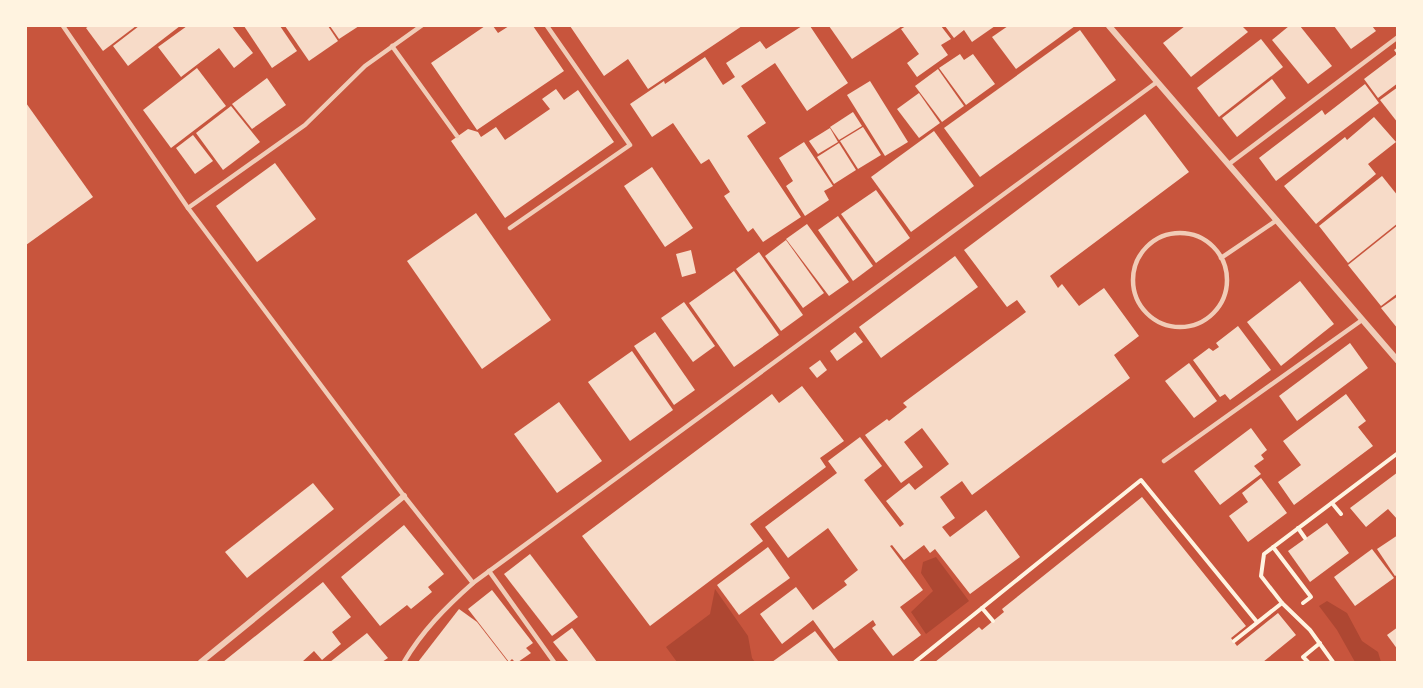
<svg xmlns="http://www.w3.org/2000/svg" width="1423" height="688" font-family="Signika,sans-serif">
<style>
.green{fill:#ae4732}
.building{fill:#f7dbc8}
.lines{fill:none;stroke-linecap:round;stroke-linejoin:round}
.path{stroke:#fff3e0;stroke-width:4}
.service{stroke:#f1ccb7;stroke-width:4.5}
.minor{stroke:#f1ccb7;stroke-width:6}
</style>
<rect width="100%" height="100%" fill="#c8553d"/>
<g class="green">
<path d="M936,557l33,44 -43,33 -15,-22 22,-21 -12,-18 2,-11z"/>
<path d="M715,589l33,47 4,22 3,4h-78l-11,-15 44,-33z"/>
<path d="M1327,601l20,12 15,28 16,11 3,10h-26l-18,-32 -18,-24z"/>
</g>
<g class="building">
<path d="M89,26h47l-33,25 -17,-23z"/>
<path d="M139,26h41l-52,40 -15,-20z"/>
<path d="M187,26h45l21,27 -19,15 -15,-20 -38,29 -23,-30z"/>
<path d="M244,26h36l17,25 -25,17z"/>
<path d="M285,26h43l10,15 -29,20z"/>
<path d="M330,26h29l-20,13z"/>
<path d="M485,26h8l5,7 11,-7h24l31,45 -87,59 -46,-67z"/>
<path d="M570,26h172l-94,63 -20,-30 -24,17z"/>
<path d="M802,26h8l38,57 -41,28 -32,-48 -34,23 25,37 -19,13 54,81 -38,25 -10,-14 -5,4 -24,-36 6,-4 -21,-33 -8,5 -28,-41 -21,14 -22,-33 34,-23 1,3 40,-27 18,28 12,-8 -9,-14 34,-22 6,8z"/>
<path d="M829,26h73l-50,33z"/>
<path d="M906,26h35l10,13 -10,6 7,10 -31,22 -10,-14 12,-9 -18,-25z"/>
<path d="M945,26h50l-23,16 -8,-12 -10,8z"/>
<path d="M1008,26h67l-59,43 -24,-32z"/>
<path d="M1185,26h57l6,6 -57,45 -28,-34z"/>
<path d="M1289,26h11l32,40 -24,18 -36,-44z"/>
<path d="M1334,26h38l4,5 -25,18z"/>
<path d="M1080,30l36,50 -136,97 -36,-49z"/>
<path d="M1261,39l22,28 -64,50 -22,-29z"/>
<path d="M1398,47v36l-20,15 -14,-19 33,-25 -3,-4z"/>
<path d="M960,54l4,6 9,-6 22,30 -29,21 -27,-37z"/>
<path d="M197,68l29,38 -55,42 -28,-38z"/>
<path d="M938,69l26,37 -22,16 -27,-36z"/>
<path d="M267,78l19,27 -34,24 -20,-25z"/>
<path d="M1272,79l14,19 -49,39 -15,-19z"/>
<path d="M870,81l38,61 -23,14 -38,-61z"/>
<path d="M1365,84l14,19 -103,78 -17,-23 63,-48 3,5z"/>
<path d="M1398,87v36l-18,-23z"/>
<path d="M556,89l8,11 14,-10 36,52 -109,76 -54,-77 17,-12 10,3 3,5 15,-10 9,13 45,-31 -8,-10z"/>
<path d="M919,93l21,30 -21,15 -22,-29z"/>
<path d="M26,103l67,94 -67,48z"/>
<path d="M231,106l29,36 -37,28 -27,-37z"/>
<path d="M853,112l9,14 -23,14 -9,-13z"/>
<path d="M1145,114l44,58 -139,104 8,12 4,-4 17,22 25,-18 35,48 -25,19 16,23 -158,117 -10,-14 -22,16 15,21 -13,9 8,10 36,-27 34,47 -50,37 -35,-45 -5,4 -6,-8 -20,15 -12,-15 -2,1 33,44 -23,17 21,28 -28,21 -21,-28 4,-3 -3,-5 -39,29 -21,-29 -31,24 -22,-30 36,-27 17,23 34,-25 -3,-4 14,-11 -30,-42 -40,30 -23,-31 72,-54 -9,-12 32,-24 22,29 -18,14 36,47 4,-3 -18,-23 23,-18 6,7 34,-26 -27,-36 -18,14 19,25 -22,16 -36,-48 22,-16 2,2 18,-14 -4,-4 123,-91 -9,-12 -10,7 -43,-57z"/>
<path d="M1374,117l22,25 -28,22 8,10 -60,50 -32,-38 61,-49 2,3z"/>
<path d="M863,127l18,28 -23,14 -18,-28z"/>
<path d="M830,128l8,14 -20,12 -9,-13z"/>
<path d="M934,131l40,55 -63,46 -40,-55z"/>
<path d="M193,135l20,26 -18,13 -19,-26z"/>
<path d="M804,142l29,44 -9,5 5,9 -24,16 -19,-30 7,-5 -14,-23z"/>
<path d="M839,143l17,27 -22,14 -17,-27z"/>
<path d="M275,163l41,56 -59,43 -41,-56z"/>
<path d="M652,167l41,61 -28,19 -41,-61z"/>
<path d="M1382,176l16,20v27l-50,40 -29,-37z"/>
<path d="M876,190l34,48 -34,25 -35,-49z"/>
<path d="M476,213l75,107 -69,49 -75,-108z"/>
<path d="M838,216l35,50 -20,15 -35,-51z"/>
<path d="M807,224l42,58 -20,14 -43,-57z"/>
<path d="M1398,225v68l-17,13 -33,-41z"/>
<path d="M786,240l38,53 -21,15 -38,-52z"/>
<path d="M691,250l5,23 -14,4 -6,-23z"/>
<path d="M759,252l44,63 -22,16 -45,-62z"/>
<path d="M955,256l23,31 -97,71 -22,-31z"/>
<path d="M734,271l45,64 -45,32 -45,-64z"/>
<path d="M1300,281l34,43 -53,42 -34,-44z"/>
<path d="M1398,296v33l-17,-21z"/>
<path d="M684,302l31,44 -22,16 -32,-44z"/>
<path d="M1238,326l33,44 -41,30 -5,-6 -5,3 -27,-37 16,-12 4,3 6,-4 -3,-4z"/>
<path d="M655,332l40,58 -21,15 -40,-59z"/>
<path d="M855,332l8,10 -26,19 -7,-10z"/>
<path d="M1350,343l18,25 -71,53 -18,-25z"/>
<path d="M632,351l41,59 -43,31 -42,-59z"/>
<path d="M820,360l7,10 -10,8 -8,-10z"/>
<path d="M1189,363l28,38 -23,17 -29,-37z"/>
<path d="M802,386l42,55 -24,17 6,9 -76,57 13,17 -113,85 -68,-90 190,-142 7,9z"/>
<path d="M1346,394l20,27 -8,6 15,19 -79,59 -16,-23 23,-17 -18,-24z"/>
<path d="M559,402l43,59 -45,32 -43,-59z"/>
<path d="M1251,428l16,22 -6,5 3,4 -10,7 7,8 -41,31 -26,-34z"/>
<path d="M1398,472v48l-10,-11 -22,18 -16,-19z"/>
<path d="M1261,478l26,35 -39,29 -19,-26 19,-14 -6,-9z"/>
<path d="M313,483l21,26 -87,69 -22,-26z"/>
<path d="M1142,497l104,129 -15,12 6,8 41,-33 18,22 -33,27h-328l44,-35 3,3 22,-18 -2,-3z"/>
<path d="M1327,523l22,30 -39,29 -22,-31z"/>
<path d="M404,525l40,49 -16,13 4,5 -21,17 -4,-4 -27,21 -39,-49z"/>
<path d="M1398,535v39l-3,2 -18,-27z"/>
<path d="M768,547l22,31 -51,37 -22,-30z"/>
<path d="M1372,549l22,29 -39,28 -21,-29z"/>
<path d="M530,554l48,63 -26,19 -48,-62z"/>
<path d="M323,582l28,35 -19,15 9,12 -19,16 -8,-9 -12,11h-79z"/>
<path d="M492,590l41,53 -7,5 5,5 -13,9h-3l-3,-3 -3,3 -41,-53z"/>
<path d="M459,609l18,13 31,40h-90z"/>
<path d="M1398,627v23l-11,-15z"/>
<path d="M572,628l25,34h-28l-16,-20z"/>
<path d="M815,631l24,31h-67z"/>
<path d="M367,633l21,25 -6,4h-52z"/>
</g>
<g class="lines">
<g class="path">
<path d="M1332,503l9,11"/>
<path d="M1298,528l7,10"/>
<path d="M1273,547l38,50 -8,6"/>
<path d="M1282,603l28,27 23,32"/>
<path d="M982,608l159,-128 116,142"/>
<path d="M1234,641l48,-38 -21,-27 3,-22 134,-101"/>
<path d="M915,662l67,-54 11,13"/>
<path d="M1308,662l-5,-5 17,-14"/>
</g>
<g class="service">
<path d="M63,26l125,182 216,288 69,87"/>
<path d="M392,46l65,90"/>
<path d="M1229,164l169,-127"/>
<path d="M188,208l117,-83 60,-59 56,-40"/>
<path d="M510,228l120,-83 -83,-119"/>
<circle cx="1180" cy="280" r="47"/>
<path d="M1221,258l56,-38"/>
<path d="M1164,461l198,-141"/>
<path d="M489,571l65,91"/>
<path d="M404,662c18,-31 42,-55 69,-79l684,-501"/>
</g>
<g class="minor">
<path d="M1109,26l289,335"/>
<path d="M201,662l203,-166"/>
</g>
</g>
<rect width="1423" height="688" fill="none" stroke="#fff3e0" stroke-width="54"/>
</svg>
